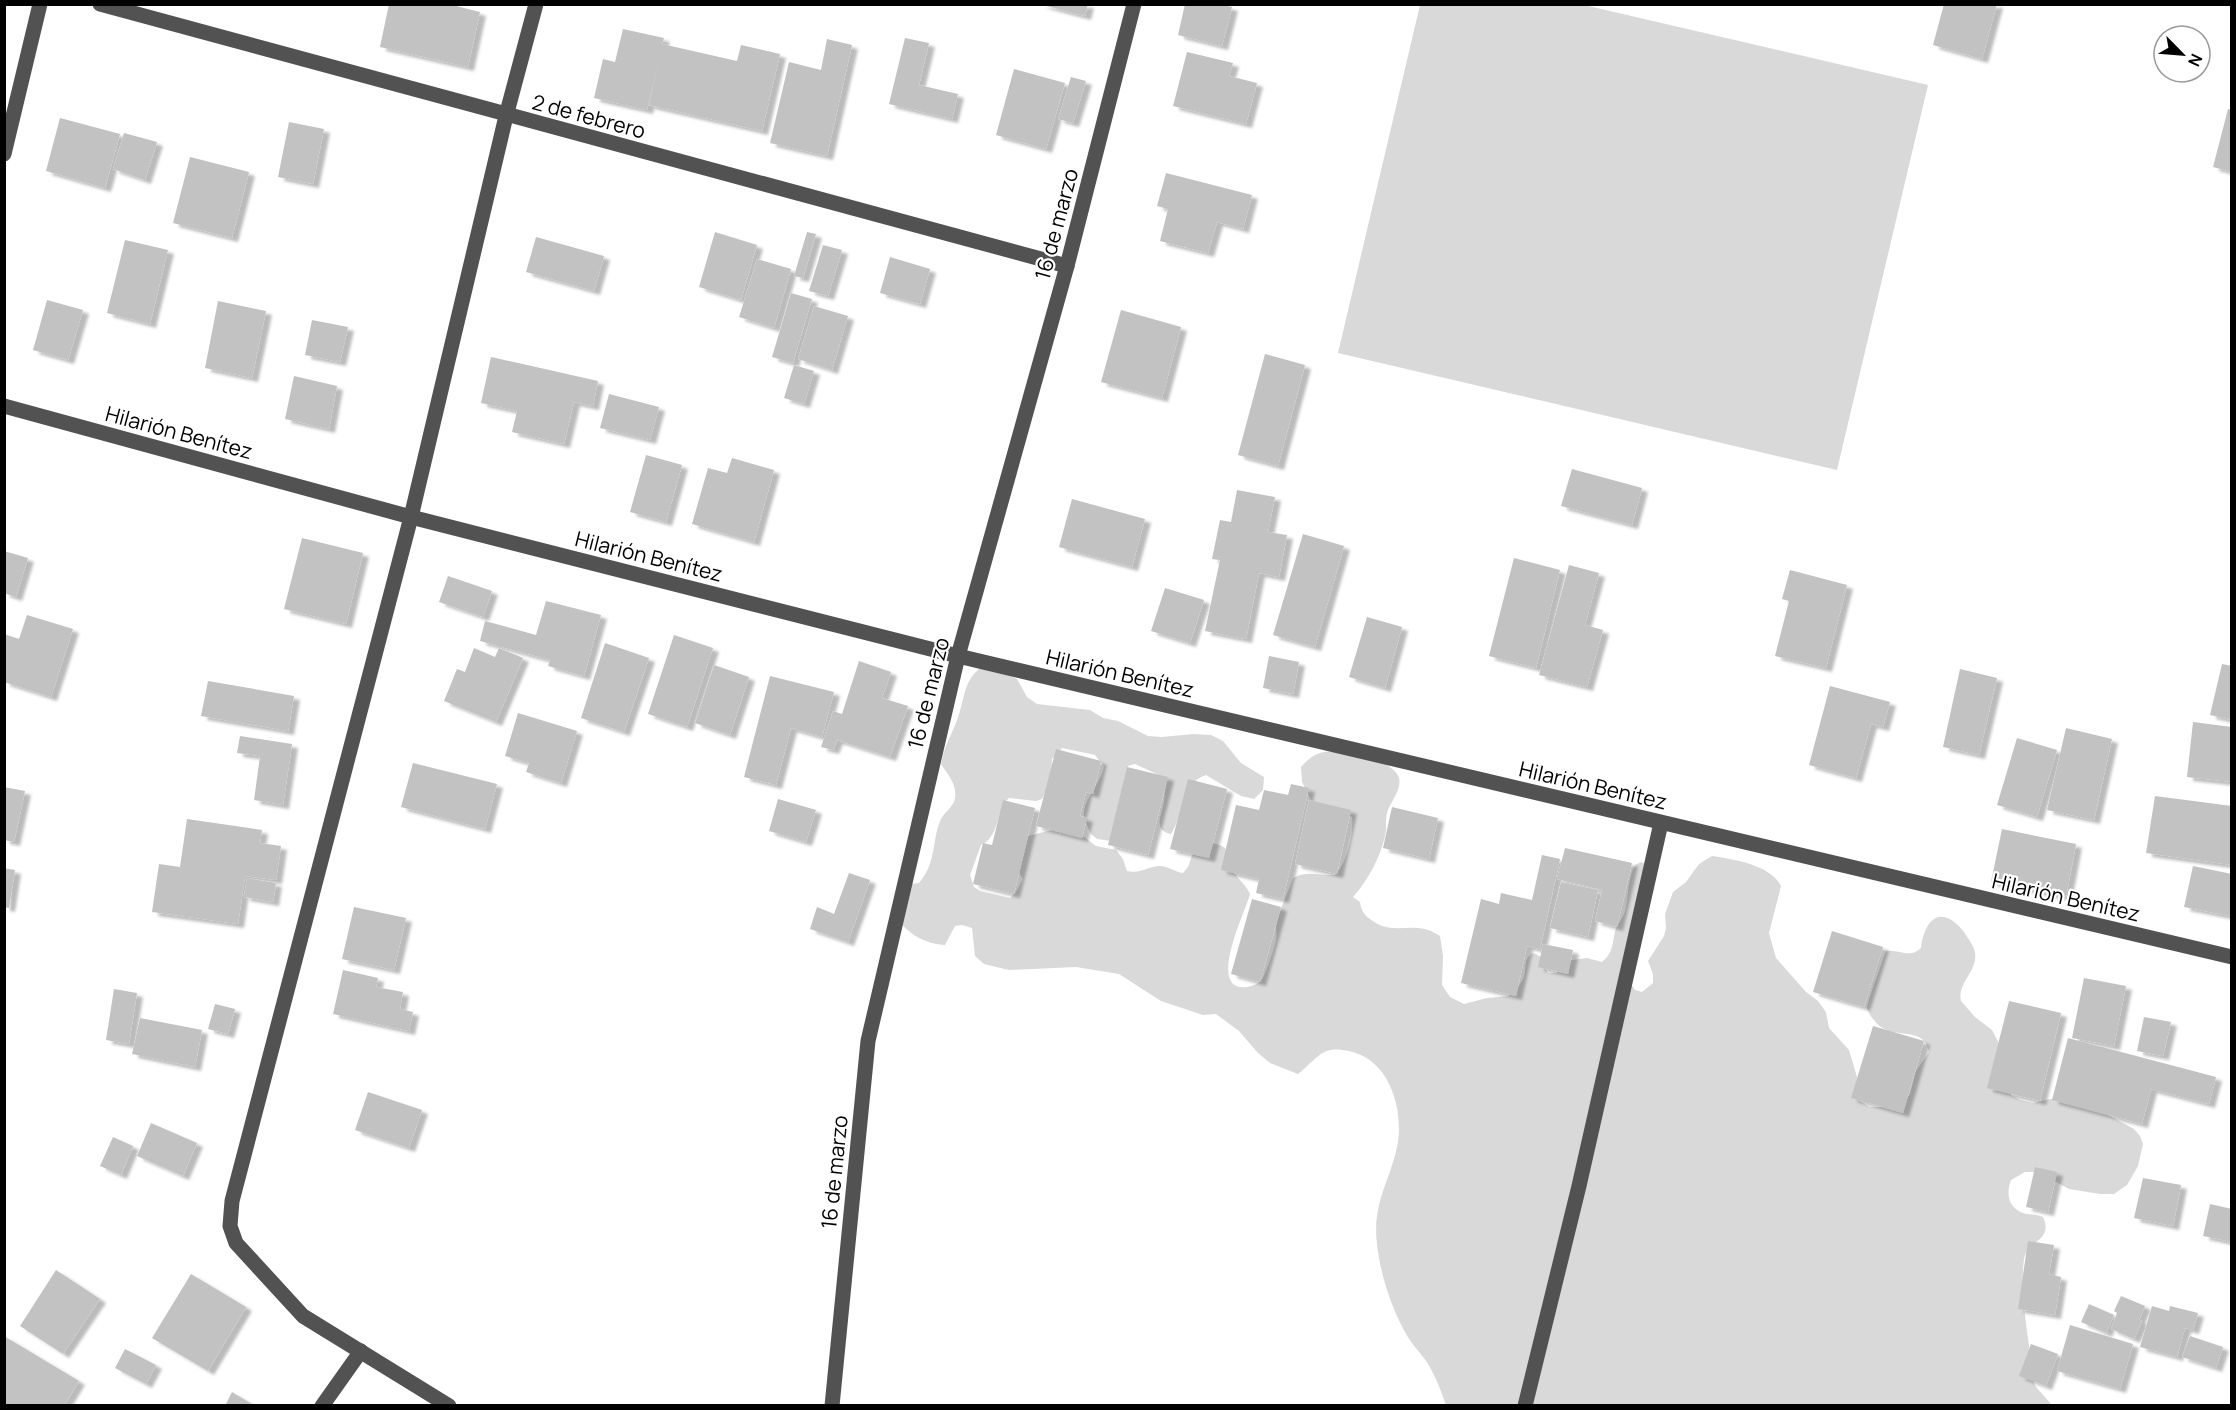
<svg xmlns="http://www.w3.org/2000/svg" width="2236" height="1410" font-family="Manrope,sans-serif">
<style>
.green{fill:#d9d9d9}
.building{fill:#c2c2c2;filter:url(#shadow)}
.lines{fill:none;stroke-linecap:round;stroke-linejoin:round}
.minor{stroke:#525252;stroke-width:15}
.labels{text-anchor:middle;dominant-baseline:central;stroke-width:4.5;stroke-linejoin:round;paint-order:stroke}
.street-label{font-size:21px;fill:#000;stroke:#fff}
</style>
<defs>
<filter id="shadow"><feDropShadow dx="6" dy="4" stdDeviation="1.5" flood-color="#0004"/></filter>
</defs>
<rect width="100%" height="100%" fill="#fff"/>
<g class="green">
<path d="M1420,5h164l344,80 -91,385 -499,-117z"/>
<path d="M979,669h16l22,10 10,18 10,7 53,6 13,8 15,3 30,15 14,1 31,-3 18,1 12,6 18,22 23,14 -1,13 -9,9 -13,-3 -35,-21c-24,7 -23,42 -35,59 -19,-4 -9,-19 -7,-32 1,-7 1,-14 2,-21l-5,-5 -26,-12 -7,2 -17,75 -14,-2 -6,-5c-2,-5 -6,-12 -7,-18 -2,-15 17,-33 20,-49l-9,-12 -33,-7 -10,11 -1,21 -9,19 -6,2 -27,-3c-14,13 -9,39 -28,47l-11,30 4,12 6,4 30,7 6,-6 7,-13 -7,-11 12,-32 28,-7 28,8 12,9 20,4 7,9 4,12c15,3 21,-5 33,-5 8,0 15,6 23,7l5,-6 5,-14 10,-10c33,0 20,12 33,32 5,7 10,10 14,19 -4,17 -45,98 -3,93 6,-1 12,-3 15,-8 4,-6 13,-32 14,-39 1,-5 0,-9 0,-14 3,-16 12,-33 17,-48 14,-8 27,-2 42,-3 12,-12 19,-41 17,-58l-40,-15 -10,-20 -1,-15c6,-7 13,-13 23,-15 16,-3 70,7 75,26 3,12 -9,24 -12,35 -2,7 0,15 -2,23 -5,22 -17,44 -32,61l7,5c1,9 5,14 13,19 17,13 36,3 55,9 4,1 8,4 12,6l3,20 -1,29 8,12 14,7 23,-6 21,-2c6,-5 14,-12 16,-20 3,-10 -1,-15 8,-23 13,3 10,10 16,20h8l16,-13 15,-2 15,4c11,-9 10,-17 13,-30 1,-7 8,-13 10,-21 4,-17 2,-30 10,-46l6,-3 6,3 -16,119 4,6 7,2 11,-9v-9l-5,-13 16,-25 2,-8 -1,-14 8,-22 13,-10 13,-18 13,-8c21,3 59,9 69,30l-12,47 7,25 30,34 12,9 8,11 3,16 20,22 8,27 -2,17 3,6 12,7h31l9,-13 6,-23 13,-19c-5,-29 -39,-9 -55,-32 -3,-3 -6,-8 -7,-12 0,-5 16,-48 19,-57 14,-2 23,8 35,-3 3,-29 21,-45 43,-16 4,7 10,13 11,21 3,18 -18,30 -14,48l14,16 17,13 11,21 8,44 10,5 12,3 22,-5 42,11 37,20 6,7 3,8 -5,22 -11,19 -13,9h-14l-31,-5 -31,-17h-13l-14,8c-5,13 -3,28 12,33 7,2 13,1 20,4 11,24 -16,23 -19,42 -5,40 6,81 9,121l3,7 16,18h-606c-5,-14 -10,-28 -18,-41 -6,-10 -16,-19 -22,-30 -9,-16 -17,-36 -22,-54 -5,-19 -10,-45 -7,-64 3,-25 17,-48 21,-74 5,-37 -10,-83 -49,-91 -5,-1 -13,-2 -18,-1 -13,2 -23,17 -33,24l-28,-11 -12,-10 -19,-22 -23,-17 -13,1 -42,-14 -42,-27 -43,-7 -67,3 -25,-6 -9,-8 -3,-28 -10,-3 -7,1 -10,19c-20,-1 -35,-10 -47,-25l5,-35 16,-2c18,-22 12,-38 21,-62 3,-8 14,-14 15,-23 2,-14 -7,-23 -14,-34 4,-22 14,-34 19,-53 5,-17 5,-30 19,-42z"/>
</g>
<g class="building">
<path d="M389,4h59l32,8 -12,55 -88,-20z"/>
<path d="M1039,4h49l-3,12z"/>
<path d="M1185,4h34l13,3 -10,39 -44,-11z"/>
<path d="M1944,4h53l-15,55 -49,-14z"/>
<path d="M623,29l41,9 -2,6 75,17 4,-16 39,9 -18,77 -113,-26 9,-41 -11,46 -53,-12 9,-39 12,3z"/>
<path d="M905,38l24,5 -10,42 39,9 -6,25 -63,-15z"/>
<path d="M827,39l25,6 -25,111 -57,-13 19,-81 32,8z"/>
<path d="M1187,52l46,11 -4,13 28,7 -11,41 -73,-18z"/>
<path d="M1014,69l51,14 -19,66 -50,-14z"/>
<path d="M1071,77l15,4 -13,42 -15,-4z"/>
<path d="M2228,109l4,1v62l-19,-5z"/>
<path d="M60,118l60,16 -15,54 -59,-17z"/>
<path d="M289,122l35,7 -11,55 -35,-7z"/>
<path d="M124,133l33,9 -12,38 -32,-11z"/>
<path d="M190,157l59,15 -17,66 -59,-15z"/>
<path d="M1166,173l86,22 -9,34 -26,-7 -9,31 -48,-12 8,-32 -11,-3z"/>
<path d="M715,232l42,13 -16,55 -42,-13z"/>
<path d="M807,232l9,2 -13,44 -9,-2z"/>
<path d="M536,237l68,19 -10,35 -68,-19z"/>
<path d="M125,240l43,10 -18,74 -43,-11z"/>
<path d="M823,245l19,5 -14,46 -19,-5z"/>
<path d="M890,257l40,12 -10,35 -40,-11z"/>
<path d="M757,259l34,10 -17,59 -35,-11z"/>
<path d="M791,293l21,6 -19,64 -21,-6z"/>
<path d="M47,300l36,10 -15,50 -35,-10z"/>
<path d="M218,301l48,10 -14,67 -47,-10z"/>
<path d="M814,306l34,10 -16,54 -34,-11z"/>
<path d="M1121,310l60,17 -19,71 -61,-16z"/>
<path d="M312,320l36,7 -8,35 -35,-7z"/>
<path d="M1265,354l40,11 -27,101 -40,-11z"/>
<path d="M491,357l107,24 -5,25 -19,-4 -10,42 -52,-12 5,-21 -36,-8z"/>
<path d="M794,365l20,6 -10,33 -20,-6z"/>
<path d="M294,376l43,10 -8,43 -44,-10z"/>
<path d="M609,394l50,13 -9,33 -50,-12z"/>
<path d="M646,455l36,10 -16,57 -36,-10z"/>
<path d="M732,458l42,12 -20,72 -62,-18 16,-56 19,5z"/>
<path d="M1572,469l70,19 -10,37 -71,-19z"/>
<path d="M1237,490l38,7 -7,35 19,3 -8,42 -20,-4 -13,66 -41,-8 15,-71 -8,-1 8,-39 11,2z"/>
<path d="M1072,499l73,20 -13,48 -73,-20z"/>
<path d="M1303,534l41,12 -29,101 -42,-12z"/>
<path d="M302,538l61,15 -17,71 -62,-15z"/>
<path d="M4,551l24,7 -12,39 -12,-4z"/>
<path d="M1514,558l46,12 -24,98 -47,-12z"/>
<path d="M1569,565l30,8 -14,52 18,5 -16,57 -48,-12z"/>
<path d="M1790,570l57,15 -21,83 -51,-12 14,-55 -7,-2z"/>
<path d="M448,576l44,15 -9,26 -44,-15z"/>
<path d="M1165,588l39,12 -14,43 -39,-12z"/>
<path d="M546,601l55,14 -17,61 -36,-10 2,-6 -70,-19 5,-20 51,14z"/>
<path d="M27,615l46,14 -22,68 -47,-15v-48l15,5z"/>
<path d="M1367,617l35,10 -17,61 -36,-11z"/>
<path d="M674,635l39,13 -26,79 -39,-13z"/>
<path d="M605,643l44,15 -25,74 -43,-14z"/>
<path d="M474,648l21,9 4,-9 24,10 -27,64 -52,-21 13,-32 8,3z"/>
<path d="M1269,656l30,6 -6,32 -30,-6z"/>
<path d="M859,661l32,11 -9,26 26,8 -18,51 -53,-17 -4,10 -12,-3 12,-36 9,3z"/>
<path d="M2222,664l10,2v54l-22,-5z"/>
<path d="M714,665l35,12 -19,58 -35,-12z"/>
<path d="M1960,669l37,9 -18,77 -36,-8z"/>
<path d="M770,676l64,16 -12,45 -31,-9 -15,57 -32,-8z"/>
<path d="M208,681l86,15 -6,35 -87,-15z"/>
<path d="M1830,686l60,16 -7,25 -12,-3 -15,54 -47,-13z"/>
<path d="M518,713l59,18 -16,52 -35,-11 3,-9 -24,-7z"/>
<path d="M2193,722l39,5v55l-45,-5z"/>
<path d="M2066,728l46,11 -18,81 -47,-10z"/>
<path d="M240,736l52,8 -9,61 -29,-5 6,-44 -23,-3z"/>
<path d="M2017,738l40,12 -20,67 -40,-12z"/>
<path d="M1056,749l45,12 -8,33 -7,-2 -6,24 7,2 -5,20 -46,-12z"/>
<path d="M413,763l84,21 -12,45 -84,-22z"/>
<path d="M1127,767l41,10 -20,78 -40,-10z"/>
<path d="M1188,779l39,10 -18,69 -39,-9z"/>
<path d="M1291,784l18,4 -26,111 -27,-6 3,-14 -38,-9 15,-65 23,5 5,-20 24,5z"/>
<path d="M4,787l21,4 -11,51 -10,-2z"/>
<path d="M2155,796l77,10v59l-86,-12z"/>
<path d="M778,799l38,11 -10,32 -37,-11z"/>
<path d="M1003,800l32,8 -21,86 -41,-10 10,-41 9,2z"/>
<path d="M1309,800l42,10 -14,64 -42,-10z"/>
<path d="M1392,807l46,11 -9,41 -46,-11z"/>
<path d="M187,819l75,11 -2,13 21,3 -5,34 -31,-4 -7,48 -86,-12 7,-48 21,3z"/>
<path d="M2002,829l74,15 -10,53 -75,-15z"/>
<path d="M1565,848l67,15 -15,64 -22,-6 7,-31 -45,-11z"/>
<path d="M1542,855l18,4 -20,90 -13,-3 -11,50 -55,-13 20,-84 18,5 2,-11 31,7z"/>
<path d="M2193,866l39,8 -2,42 -46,-9z"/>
<path d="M4,868l11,2 -6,38 -5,-1z"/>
<path d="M849,873l21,7 -22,62 -38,-13 7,-22 17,7z"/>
<path d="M247,878l29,5 -3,19 -29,-5z"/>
<path d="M1561,882l37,8 -10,47 -38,-9z"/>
<path d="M1252,899l29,8 -21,75 -29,-8z"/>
<path d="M354,907l52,11 -12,52 -52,-11z"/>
<path d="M1832,931l51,16 -19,60 -51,-15z"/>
<path d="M1543,944l30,6 -5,24 -30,-7z"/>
<path d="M343,970l35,8 -2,9 27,5 -3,17 13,3 -4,19 -76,-17z"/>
<path d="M2084,978l42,8 -12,60 -42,-8z"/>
<path d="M114,989l23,4 -8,51 -23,-4z"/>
<path d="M2009,1001l52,12 -21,88 -53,-13z"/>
<path d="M215,1004l20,5 -7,25 -20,-5z"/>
<path d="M2144,1017l27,5 -8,34 -26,-5z"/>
<path d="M140,1018l62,12 -7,37 -63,-13z"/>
<path d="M1873,1026l51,15 -21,72 -52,-15z"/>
<path d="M2068,1038l148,39 -7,27 -58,-15 -9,35 -90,-24z"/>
<path d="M368,1092l54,18 -13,38 -54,-18z"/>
<path d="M151,1123l46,20 -14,33 -46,-20z"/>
<path d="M113,1137l20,9 -12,29 -21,-9z"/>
<path d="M2035,1167l22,5 -9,40 -22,-5z"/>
<path d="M2143,1178l38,7 -8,41 -39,-8z"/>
<path d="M2210,1204l22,5v33l-29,-6z"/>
<path d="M2028,1241l26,4 -5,29 12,3 -6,38 -37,-6z"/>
<path d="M56,1270l44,29 -37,55 -43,-28z"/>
<path d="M191,1274l55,33 -38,64 -56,-33z"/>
<path d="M2121,1296l24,10 -6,14 3,1 -8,18 -23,-10 6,-16 -3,-2z"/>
<path d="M2089,1304l25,11 -8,18 -25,-11z"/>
<path d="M2152,1306l17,5 1,-5 28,7 -5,17 -8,-2 -8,29 -37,-10z"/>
<path d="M2070,1325l63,19 -13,45 -63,-18z"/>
<path d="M4,1336l75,45 -15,25h-60z"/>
<path d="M2190,1336l33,11 -7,21 -34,-11z"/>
<path d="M2031,1344l27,10 -12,32 -27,-10z"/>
<path d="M125,1349l31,16 -10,19 -31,-16z"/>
<path d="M232,1392l23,14h-30z"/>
</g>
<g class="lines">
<g class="minor">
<path d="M100,4l967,262"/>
<path d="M4,154l36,-150"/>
<path d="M4,406l407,111 547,139 1274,301"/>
<path d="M322,1406l39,-55"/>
<path d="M449,1406l-146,-90 -67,-73 -6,-17 2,-25 179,-684 95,-401 30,-112"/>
<path d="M832,1406l36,-365 90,-385 109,-390 67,-262"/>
<path d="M1525,1406l54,-220 82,-363"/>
</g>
</g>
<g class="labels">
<g class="street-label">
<text transform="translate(589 116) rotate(15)">2 de febrero</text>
<text transform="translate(1056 224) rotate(-75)">16 de marzo</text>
<text transform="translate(179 432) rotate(15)">Hilarión Benítez</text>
<text transform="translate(649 556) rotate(14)">Hilarión Benítez</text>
<text transform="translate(1120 673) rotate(13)">Hilarión Benítez</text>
<text transform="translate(928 693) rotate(-76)">16 de marzo</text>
<text transform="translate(1593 785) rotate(13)">Hilarión Benítez</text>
<text transform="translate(2066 897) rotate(13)">Hilarión Benítez</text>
<text transform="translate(834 1172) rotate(-84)">16 de marzo</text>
</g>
</g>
<rect width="2236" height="1410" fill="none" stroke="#000000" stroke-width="12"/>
<g transform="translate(2182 54) rotate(115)"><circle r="28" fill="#ffffff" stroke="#999999" stroke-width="1.5"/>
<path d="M0-4.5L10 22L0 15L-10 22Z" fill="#000000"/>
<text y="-9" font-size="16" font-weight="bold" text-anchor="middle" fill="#000000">N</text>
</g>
</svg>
